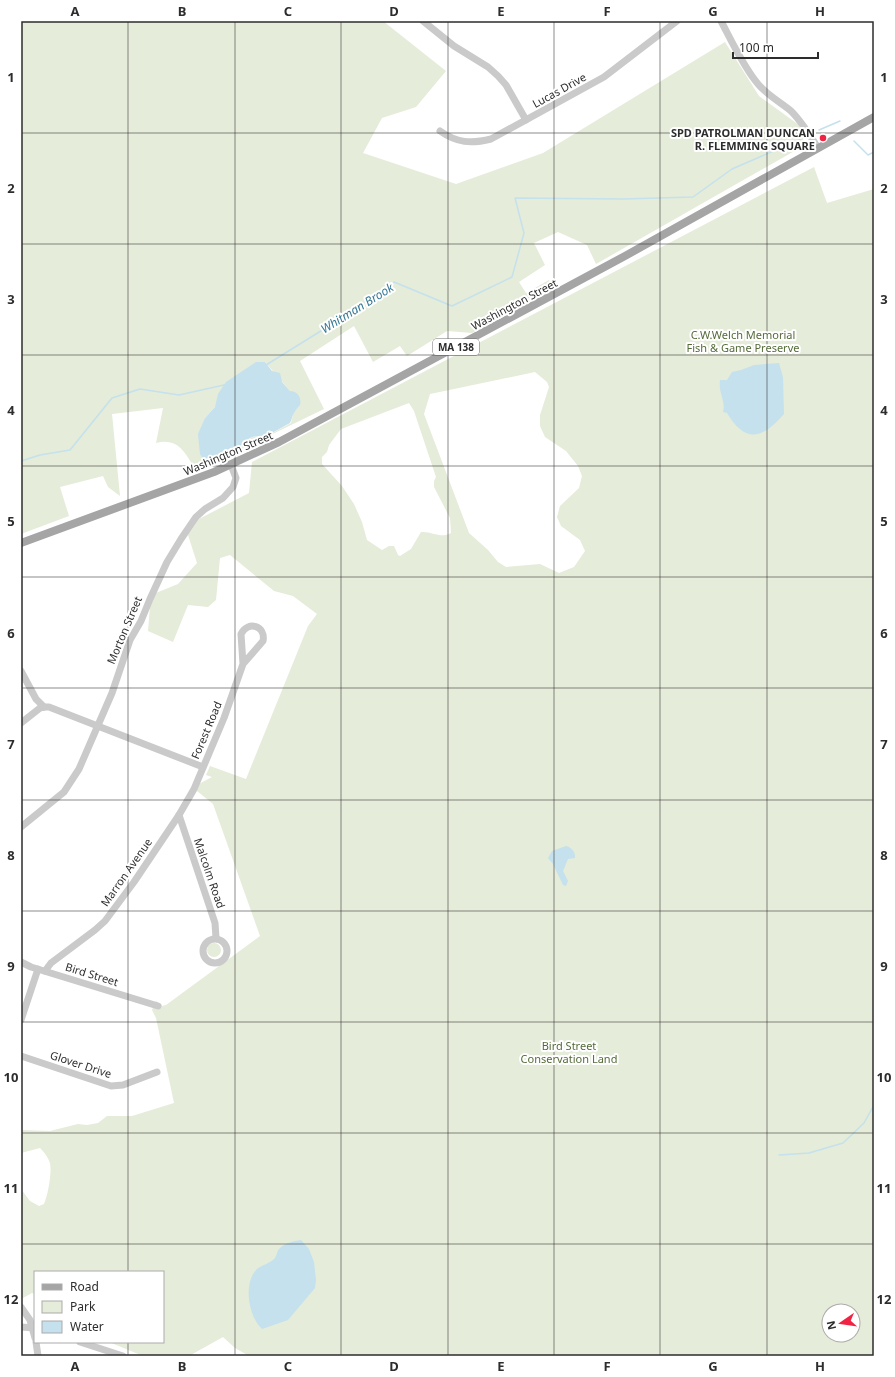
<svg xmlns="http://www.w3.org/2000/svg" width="895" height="1377" font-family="'Noto Sans',sans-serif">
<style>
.green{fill:#e5ecd9;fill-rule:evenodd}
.water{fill:#c4e1ed}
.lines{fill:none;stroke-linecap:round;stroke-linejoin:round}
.stream{stroke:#c4e1ed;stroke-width:1.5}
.minor{stroke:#cacaca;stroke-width:7}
.major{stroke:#a5a5a5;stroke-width:8}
.grid{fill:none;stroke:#2d2d2d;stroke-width:1;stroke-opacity:0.55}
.poi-dot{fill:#f02344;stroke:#fff;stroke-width:1.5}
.labels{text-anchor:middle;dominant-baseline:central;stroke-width:4;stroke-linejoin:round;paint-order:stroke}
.shield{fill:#fff;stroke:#6c6c6c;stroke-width:1}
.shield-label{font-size:10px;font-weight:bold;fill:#2d2d2d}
.street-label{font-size:11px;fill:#2d2d2d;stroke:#fff}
.poi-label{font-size:11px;font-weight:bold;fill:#2d2d2d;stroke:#fff;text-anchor:end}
.park-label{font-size:11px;fill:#546b38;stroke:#fff}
.water-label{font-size:12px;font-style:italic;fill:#367894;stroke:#fff}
.neatline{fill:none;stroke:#2d2d2d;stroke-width:1.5}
.grid-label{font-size:13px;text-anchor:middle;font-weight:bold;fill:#2d2d2d}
</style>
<rect width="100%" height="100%" fill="#fff"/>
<g class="green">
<path d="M21,21h362l63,50 -30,36 -34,11 -19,35 93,31 87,-31 182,-111 34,54 40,29 6,20 -209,119 -9,-19 -29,-13 -24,11 11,22 -26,17 7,11 23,-13 3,7 -80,46 -25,-2 -40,25 -7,-10 -27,16 -19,-36 -54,35 24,48 -128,62c-10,-17 -17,-34 -40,-28l7,-35 -51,6 8,82 -12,-9 -5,-11 -43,11 9,29 -48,18zM265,362l25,29 9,15 -5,5 -3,12 -28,15c-16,-6 -18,8 -29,14 -9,4 -18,6 -28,8l-1,-42 10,-11z"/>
<path d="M814,167l13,36 47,-14v1167h-625l-14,-8 -12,-11 -34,19h-46l-34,-14h54v-70h-128v22l-3,-1 -9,5 -2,-1v-108l9,12 9,5 5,-2c4,-9 8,-31 6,-41 -2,-6 -6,-11 -10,-15l-19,5v-23l29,1 28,-7 9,1 11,-2 9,-7h25l42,-13 -18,-85 -4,-8 4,-9 6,5 4,-1 94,-69 -47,-132 -16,-13v-6l15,-8 -6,-2 4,-9 36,13 62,-153 9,-12 -24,-18 -19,-5 -44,-36 -10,3 -4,42 -8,7 -20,-2 -15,37 -25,-11 3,-36 27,-11 19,-21 -9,-28 11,-16 50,-26 3,-31zM535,372l12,10 2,5 -9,28v11l5,11 21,14 12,15 4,10 -3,12 -19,18 -3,11 4,9 19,14 5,11 -11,16 -15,6 -19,-9 -34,3 -8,-5 -10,-12 -19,-17 -45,-119 6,-20zM409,403l5,8 22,66 -2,4v6l16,31 1,15c-10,6 -19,-2 -30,-1l-10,17 -11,7 -2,-1 -4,-9h-5l-7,4 -15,-10 -5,-18 -8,-18 -12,-18 -20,-22v-7l5,-5 2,-7 12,-16zM829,1311h24v24h-24z"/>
<circle cx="214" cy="950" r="7"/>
</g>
<g class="water">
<path d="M256,362h9l7,9 8,2 2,9 8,9c7,0 12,6 10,14 -2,3 -5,5 -6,8 -2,3 -2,7 -4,10l-27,15 -5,-2 -6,1 -7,4 -9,10 -12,5 -18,4 -3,-1 -3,-5 -2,-20 7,-16 10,-11 3,-13 8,-12z"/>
<path d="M779,363l4,14 1,37c-22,25 -38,30 -57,-1l-4,-1c3,-11 -5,-19 -3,-32h7l5,-8 9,-2 13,-5z"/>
<path d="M566,846c5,1 10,6 9,12l-7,1 -5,12 5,10 -2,5 -3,-1 -10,-21 -5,-6 4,-7z"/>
<path d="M301,1240l8,9 5,13 2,18 -1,8 -27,32 -26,9c-14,-13 -19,-46 -5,-60 5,-4 14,-6 18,-11 2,-3 2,-7 4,-9 5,-6 15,-8 22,-9z"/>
</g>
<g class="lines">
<g class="stream">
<path d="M819,130l21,-9"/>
<path d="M854,141l14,14 6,-3"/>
<path d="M266,365l58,-36 70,-47 58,24 60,-29 12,-44 -9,-35 108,1 70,-2 39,-28 69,-30"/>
<path d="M21,461l19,-6 30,-5 42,-52 28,-9 39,6 45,-10"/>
<path d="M779,1155l30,-2 34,-10 21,-20 10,-18"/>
</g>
<g class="minor">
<path d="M423,21l31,25 34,21 10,9 8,9 20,35"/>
<path d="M721,21c10,19 23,47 37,63 9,11 22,18 33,27 11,11 19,24 27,37"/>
<path d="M440,131c17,12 31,13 51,8l113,-62 73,-56"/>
<path d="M21,671l15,28 8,8"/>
<path d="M21,723l19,-15 4,-1h5l154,60"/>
<path d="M179,815l36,108 1,15"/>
<path d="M21,827l43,-35 15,-23 33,-76 18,-53 11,-19 9,-22 17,-37 14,-23 15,-22 9,-8 18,-11 10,-11 3,-9 -5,-13"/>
<circle cx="215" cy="951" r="12"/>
<path d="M21,962l10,5 127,39"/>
<path d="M45,971l6,-8 44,-33 10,-9 29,-39 45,-67 15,-26 30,-71 19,-54 -2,-30c7,-14 25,-8 22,7l-20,23"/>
<path d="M21,1020l17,-51"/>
<path d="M21,1056l90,30 12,-1 34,-13"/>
<path d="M21,1307l9,13 5,18"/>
<path d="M21,1327l14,1"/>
<path d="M36,1342l2,14"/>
<path d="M80,1342l43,14"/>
</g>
<path class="major" d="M21,543l193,-71 65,-30 346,-186 249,-139"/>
</g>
<path class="grid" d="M128,21v1251M235,21v1335M341,21v1335M448,21v1335M554,21v1335M660,21v1335M767,21v1335M21,133h853M21,244h853M21,355h853M21,466h853M21,577h853M21,688h853M21,800h853M21,911h853M21,1022h853M21,1133h853M21,1244h853M128,1342v14"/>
<circle class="poi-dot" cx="823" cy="138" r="4"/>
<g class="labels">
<rect class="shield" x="433" y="339" width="46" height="16" rx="3"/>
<g class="shield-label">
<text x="456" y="347">MA 138</text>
</g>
<g class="street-label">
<text transform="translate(559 90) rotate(-29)">Lucas Drive</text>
<text transform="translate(514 304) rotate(-28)">Washington Street</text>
<text transform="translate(228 453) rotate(-23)">Washington Street</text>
<text transform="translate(124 630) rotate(-67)">Morton Street</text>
<text transform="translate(206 730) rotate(-67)">Forest Road</text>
<text transform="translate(126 872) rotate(-55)">Marron Avenue</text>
<text transform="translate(210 873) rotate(71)">Malcolm Road</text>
<text transform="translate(92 974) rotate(17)">Bird Street</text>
<text transform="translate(81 1064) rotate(18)">Glover Drive</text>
</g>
<g class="poi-label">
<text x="815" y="132">SPD PATROLMAN DUNCAN<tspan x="815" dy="13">R. FLEMMING SQUARE</tspan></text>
</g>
<g class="park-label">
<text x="743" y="334">C.W.Welch Memorial<tspan x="743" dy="13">Fish &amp; Game Preserve</tspan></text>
<text x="569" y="1045">Bird Street<tspan x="569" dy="13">Conservation Land</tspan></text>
</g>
<g class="water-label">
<text transform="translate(357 308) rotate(-32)">Whitman Brook</text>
</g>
</g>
<rect width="895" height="1377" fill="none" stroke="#ffffff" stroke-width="44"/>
<rect x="34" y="1271" width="130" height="72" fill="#ffffff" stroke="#ababab"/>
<rect x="42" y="1284" width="20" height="6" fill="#a5a5a5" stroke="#ababab"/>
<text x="70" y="1291" font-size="12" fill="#2d2d2d">Road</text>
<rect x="42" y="1301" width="20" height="12" fill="#e5ecd9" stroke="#ababab"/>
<text x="70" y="1311" font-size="12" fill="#2d2d2d">Park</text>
<rect x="42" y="1321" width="20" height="12" fill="#c4e1ed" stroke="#ababab"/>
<text x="70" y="1331" font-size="12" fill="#2d2d2d">Water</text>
<g transform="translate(841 1323) rotate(257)"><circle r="19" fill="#ffffff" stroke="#ababab"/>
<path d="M0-3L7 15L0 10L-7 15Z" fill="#f02344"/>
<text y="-6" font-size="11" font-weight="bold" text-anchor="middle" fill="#2d2d2d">N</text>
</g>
<path d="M733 52v6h85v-6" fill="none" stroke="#2d2d2d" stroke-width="2"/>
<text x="739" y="52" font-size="12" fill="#2d2d2d" stroke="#ffffff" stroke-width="3" paint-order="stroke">100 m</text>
<rect x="22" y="22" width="851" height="1333" class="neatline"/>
<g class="grid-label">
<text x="75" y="16">A</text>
<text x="182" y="16">B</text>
<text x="288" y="16">C</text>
<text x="394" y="16">D</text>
<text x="501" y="16">E</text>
<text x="607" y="16">F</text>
<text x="713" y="16">G</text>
<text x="820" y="16">H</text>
<text x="11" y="82">1</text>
<text x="884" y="82">1</text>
<text x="11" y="193">2</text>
<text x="884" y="193">2</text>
<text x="11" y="304">3</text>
<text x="884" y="304">3</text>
<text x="11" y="415">4</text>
<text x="884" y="415">4</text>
<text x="11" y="526">5</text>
<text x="884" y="526">5</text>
<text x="11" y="638">6</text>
<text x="884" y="638">6</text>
<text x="11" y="749">7</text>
<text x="884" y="749">7</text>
<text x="11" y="860">8</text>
<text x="884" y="860">8</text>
<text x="11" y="971">9</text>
<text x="884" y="971">9</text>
<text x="11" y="1082">10</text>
<text x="884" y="1082">10</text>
<text x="11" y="1193">11</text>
<text x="884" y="1193">11</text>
<text x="11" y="1304">12</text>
<text x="884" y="1304">12</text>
<text x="75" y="1371">A</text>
<text x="182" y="1371">B</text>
<text x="288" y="1371">C</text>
<text x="394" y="1371">D</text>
<text x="501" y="1371">E</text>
<text x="607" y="1371">F</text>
<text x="713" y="1371">G</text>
<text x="820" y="1371">H</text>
</g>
</svg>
